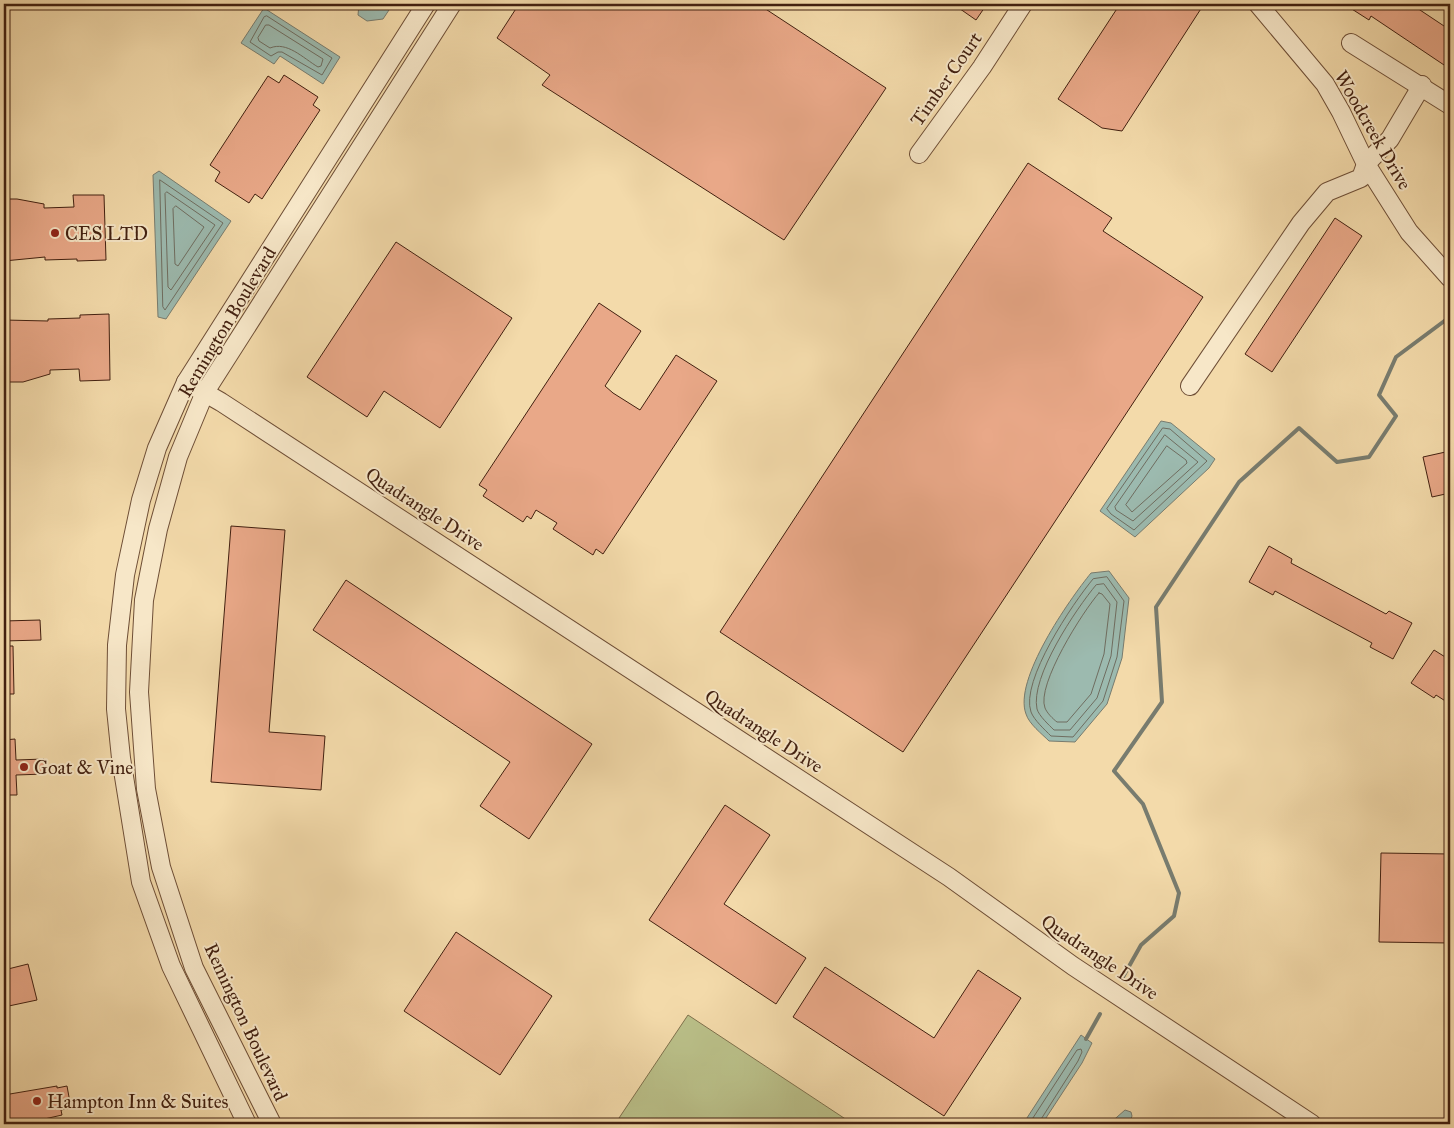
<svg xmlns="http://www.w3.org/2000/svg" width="1454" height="1128" font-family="'IM FELL Great Primer',serif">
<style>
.green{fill:#bac089;stroke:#7e704c}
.water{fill:#9cbaaf;stroke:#787c6f}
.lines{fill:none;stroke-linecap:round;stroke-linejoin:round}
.shore{stroke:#6f6d60;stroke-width:1}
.stream{stroke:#787c6f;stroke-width:4}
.building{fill:#e9a888;stroke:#422010}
.minor-casing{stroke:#6e4e36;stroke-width:20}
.minor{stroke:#f7e7c8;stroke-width:18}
.poi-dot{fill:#8f2418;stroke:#f7e7c8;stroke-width:2}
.labels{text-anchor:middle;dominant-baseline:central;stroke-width:4;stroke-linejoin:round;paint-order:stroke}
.street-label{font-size:19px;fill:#422010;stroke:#f7e7c8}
.poi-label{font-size:19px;fill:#422010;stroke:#f7e7c8;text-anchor:start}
</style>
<rect width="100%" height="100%" fill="#f3daaa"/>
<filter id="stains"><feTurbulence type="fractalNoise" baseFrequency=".004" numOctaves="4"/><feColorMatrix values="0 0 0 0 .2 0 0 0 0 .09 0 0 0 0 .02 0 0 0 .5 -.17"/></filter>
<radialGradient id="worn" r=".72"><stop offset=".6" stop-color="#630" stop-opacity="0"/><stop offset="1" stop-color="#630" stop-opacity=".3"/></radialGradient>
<path class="green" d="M688,1015l165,109h-238z"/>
<g class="water">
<path d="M359,4h34l-10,15 -16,2 -9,-6z"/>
<path d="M264,8l76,49 -17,27 -43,-28 -6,8 -33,-21z"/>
<path d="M159,171l72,50 -65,98 -8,-2 -5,-142z"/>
<path d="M1161,421l10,2 44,36 -6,9 -74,69 -35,-26z"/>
<path d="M1109,571l20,27 -7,60 -15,46 -32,38 -26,-1c-7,-7 -20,-17 -23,-27 -13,-34 43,-114 65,-141z"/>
<path d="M1081,1035l11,8 -10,20 -40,61h-19z"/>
<path d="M1125,1110l6,2 1,4 -3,8h-20z"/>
</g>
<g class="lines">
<g class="shore">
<path d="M267,16l65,42 -10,17 -40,-23h-4l-7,4 -21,-14 14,-25z"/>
<path d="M266,25h3l54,34 -2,7 -3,1c-15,-9 -31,-26 -48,-19l-11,-7 -1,-3z"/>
<path d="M160,180l63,43 -58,87 -2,-3z"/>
<path d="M167,192l48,33 -44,65 -3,-3 -3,-93z"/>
<path d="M176,206l28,21 -26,39 -3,-2 -2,-55z"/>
<path d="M1163,428l7,1 37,32 -73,69 -23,-16 -4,-5z"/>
<path d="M1165,435l33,27 -65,59 -17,-11 -1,-3z"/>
<path d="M1167,446l19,14 1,3 -55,49 -6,-7z"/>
<path d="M1107,577l17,24 -7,56 -14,44 -30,36 -22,-1c-6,-6 -17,-16 -20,-24 -11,-31 42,-109 62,-133z"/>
<path d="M1104,584l13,18 -6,54 -14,42 -27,32h-16c-5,-5 -15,-14 -17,-21 -7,-32 39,-100 59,-124z"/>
<path d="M1099,593l3,1 8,10 -6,50 -13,40 -24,28h-10c-4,-3 -10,-9 -12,-14 -9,-23 38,-97 54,-115z"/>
<path d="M1029,1124l48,-74 4,-1 1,3 -4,9 -40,63"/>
</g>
<g class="stream">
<path d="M1123,977l18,-32 33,-29 5,-23 -36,-89 -29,-33 48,-69 -6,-95 83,-125 60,-54 38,34 32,-5 27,-41 -17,-21 17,-38 51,-38"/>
<path d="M1086,1039l14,-25"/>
</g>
</g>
<g class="building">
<path d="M519,4h239l128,84 -102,152 -242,-155 8,-10 -53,-37z"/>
<path d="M953,4h34l-11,16z"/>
<path d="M1120,4h84l-82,127 -20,-3 -44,-29z"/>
<path d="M1344,4h67l39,26v39l-79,-53 -2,4z"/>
<path d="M284,75l34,22 -5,8 7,5 -58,89 -7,-5 -6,9 -34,-22 5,-9 -10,-7 58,-89 11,7z"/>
<path d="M1028,163l84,55 -9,13 100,66 -300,455 -183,-120z"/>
<path d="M73,195h31l2,65 -29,1v-2l-32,1v-3l-41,4v-62h13l27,5v4l30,-1z"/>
<path d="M1335,218l27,18 -90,136 -27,-18z"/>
<path d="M396,242l116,76 -72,110 -56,-37 -17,26 -60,-40z"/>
<path d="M599,303l42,28 -36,55 8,7 27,17 36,-55 41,26 -114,173 -7,-5 -3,6 -40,-26 4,-6 -21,-13 -5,9 -4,-3 -4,6 -40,-26 4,-6 -8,-5z"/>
<path d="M109,314l1,66 -30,1 -1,-12 -29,1v4l-27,8h-19v-62l44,1v-2l32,-1v-3z"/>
<path d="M1450,451v42l-18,4 -9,-40z"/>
<path d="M231,526l54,4 -16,202 56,4 -4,54 -110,-8z"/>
<path d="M1269,546l23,13 -1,4 95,51 3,-3 23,12 -19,36 -23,-12 2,-4 -97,-52 -2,4 -24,-13z"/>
<path d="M346,580l246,164 -63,95 -49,-33 30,-44 -197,-132z"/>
<path d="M40,620l1,20 -37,1v-20z"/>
<path d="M4,646h9l1,48h-10z"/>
<path d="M1434,650l16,10v44l-14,-9 -2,3 -23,-15z"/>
<path d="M15,739l1,21 28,-1 1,15 -29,1 1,20h-13v-55z"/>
<path d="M725,805l45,30 -46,69 82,54 -30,46 -127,-84z"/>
<path d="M1381,853l69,1v89l-71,-1z"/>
<path d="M456,932l96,64 -52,79 -96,-64z"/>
<path d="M28,964l9,36 -33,7v-37z"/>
<path d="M825,967l109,71 44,-68 43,28 -77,118 -151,-99z"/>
<path d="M57,1086v2l10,-2 4,22 -10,2 1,5 -22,5 1,4h-37v-29z"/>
</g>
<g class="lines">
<defs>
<g id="minor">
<path d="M1258,4l67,80 16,28 25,52 43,68 41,46"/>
<path d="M1351,43l99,62"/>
<path d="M919,154l63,-87 41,-63"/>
<path d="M186,382l35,20 728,475 124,89 239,158"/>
<path d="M1190,386l111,-163 26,-31 34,-14 5,-14 24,-25 32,-54"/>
<path d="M247,1124l-76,-158 -30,-84 -20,-124 -5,-49 1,-64 8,-70 16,-75 16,-52 29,-66 240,-378"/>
<path d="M272,1124l-78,-156 -33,-101 -15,-78 -7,-97 5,-92 14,-71 20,-72 27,-65 247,-388"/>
</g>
</defs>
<use href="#minor" class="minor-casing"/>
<use href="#minor" class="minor"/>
</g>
<g class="poi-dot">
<circle cx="55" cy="233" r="5"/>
<circle cx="24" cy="767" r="5"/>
<circle cx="37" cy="1101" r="5"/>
</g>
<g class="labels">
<g class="street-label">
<text transform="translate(946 79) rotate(-55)">Timber Court</text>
<text transform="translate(1373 130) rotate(60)">Woodcreek Drive</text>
<text transform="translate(227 322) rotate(-59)">Remington Boulevard</text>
<text transform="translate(425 509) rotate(33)">Quadrangle Drive</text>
<text transform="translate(764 731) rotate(33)">Quadrangle Drive</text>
<text transform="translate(1100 957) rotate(34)">Quadrangle Drive</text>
<text transform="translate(246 1022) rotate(65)">Remington Boulevard</text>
</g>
<g class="poi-label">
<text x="65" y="233">CES LTD</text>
<text x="34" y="767">Goat &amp; Vine</text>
<text x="47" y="1101">Hampton Inn &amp; Suites</text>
</g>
</g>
<rect width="1454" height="1128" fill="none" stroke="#f3daaa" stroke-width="20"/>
<rect x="5" y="5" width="1444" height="1118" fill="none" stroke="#422010" stroke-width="2.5"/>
<rect x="10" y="10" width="1434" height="1108" fill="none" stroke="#422010"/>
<rect width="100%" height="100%" filter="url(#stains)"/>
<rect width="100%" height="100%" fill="url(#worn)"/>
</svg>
